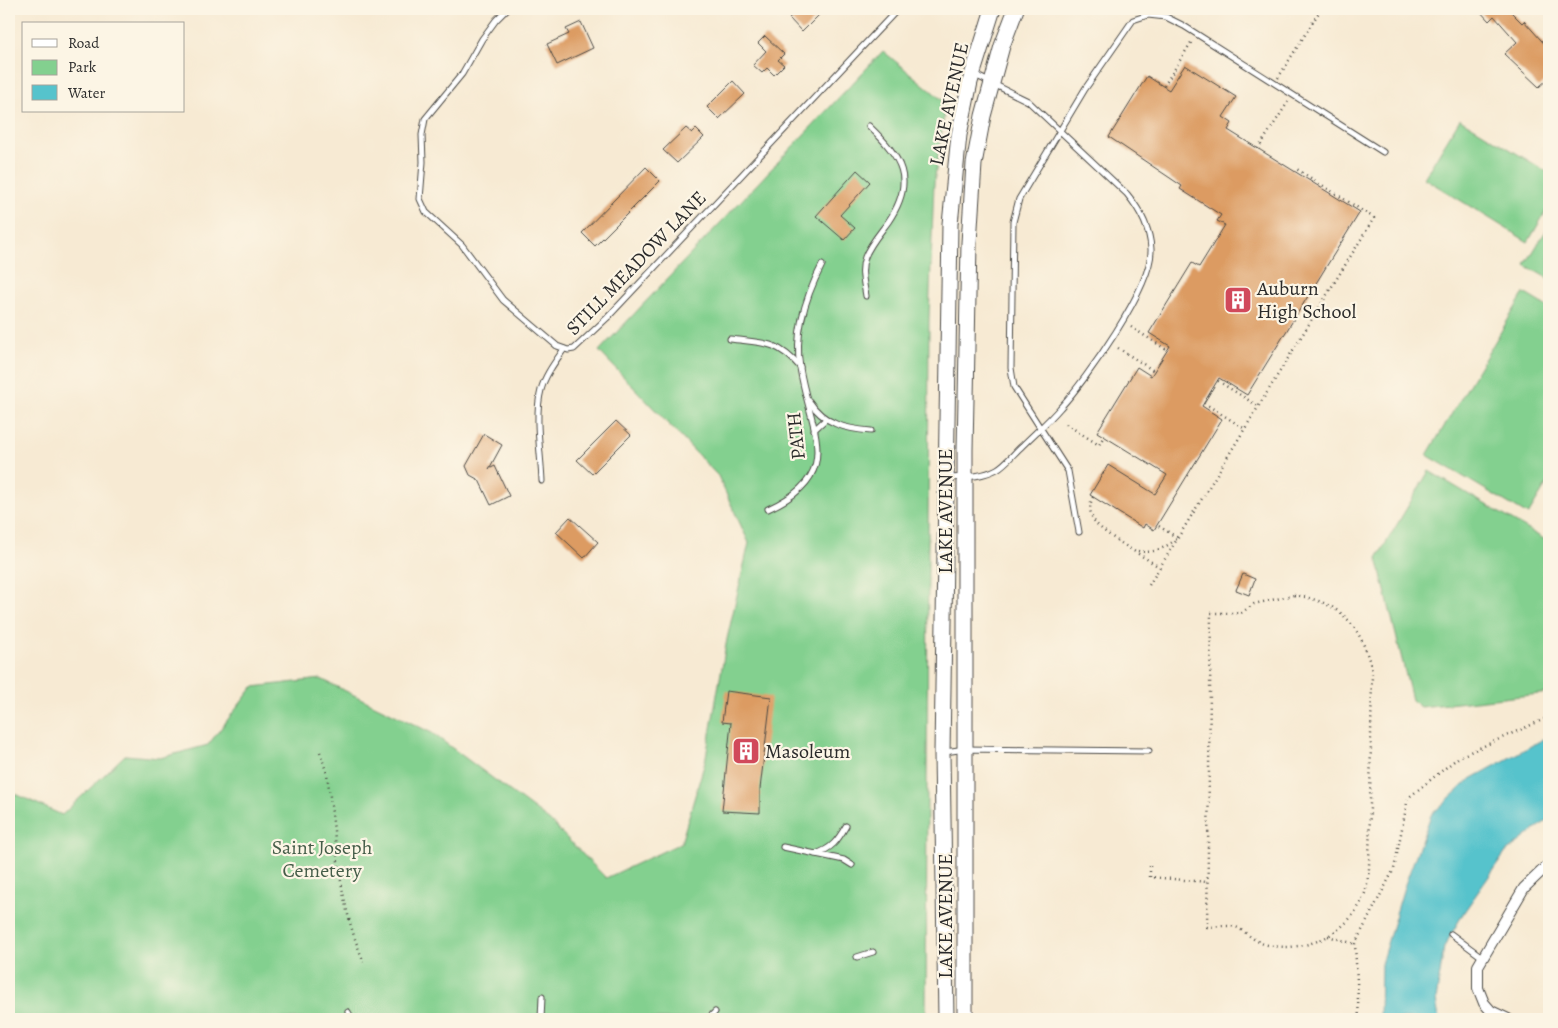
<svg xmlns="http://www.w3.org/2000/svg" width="1558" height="1028" font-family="Alegreya,serif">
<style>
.green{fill:#83d08f;stroke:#577e5d}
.water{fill:#56c3cc;stroke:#40777c}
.building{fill:#dc9b62}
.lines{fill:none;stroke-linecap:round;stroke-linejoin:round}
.lane-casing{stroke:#4a4844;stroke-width:7}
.street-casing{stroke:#4a4844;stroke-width:12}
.secondary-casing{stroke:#4a4844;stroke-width:17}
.path{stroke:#4a4844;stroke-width:2.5;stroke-dasharray:1 4;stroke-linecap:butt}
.lane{stroke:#fff;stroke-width:5}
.street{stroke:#fff;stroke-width:10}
.secondary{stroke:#fff;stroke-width:15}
.labels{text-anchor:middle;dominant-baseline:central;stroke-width:4.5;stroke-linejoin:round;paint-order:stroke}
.street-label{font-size:20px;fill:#2b2b2b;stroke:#fcf5e5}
.poi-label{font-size:20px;fill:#2b2b2b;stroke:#fcf5e5;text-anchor:start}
.park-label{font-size:20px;fill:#455d49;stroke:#fcf5e5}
</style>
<rect width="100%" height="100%" fill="#fcf5e5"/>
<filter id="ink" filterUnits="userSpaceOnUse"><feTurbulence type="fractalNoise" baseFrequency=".02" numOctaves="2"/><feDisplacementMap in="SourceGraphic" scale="10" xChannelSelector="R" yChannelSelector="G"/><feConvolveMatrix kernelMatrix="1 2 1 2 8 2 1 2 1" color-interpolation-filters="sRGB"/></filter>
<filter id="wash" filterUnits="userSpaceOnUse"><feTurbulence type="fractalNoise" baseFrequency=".0096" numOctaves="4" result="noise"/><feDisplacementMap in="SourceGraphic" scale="20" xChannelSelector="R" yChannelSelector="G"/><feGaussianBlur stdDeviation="1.12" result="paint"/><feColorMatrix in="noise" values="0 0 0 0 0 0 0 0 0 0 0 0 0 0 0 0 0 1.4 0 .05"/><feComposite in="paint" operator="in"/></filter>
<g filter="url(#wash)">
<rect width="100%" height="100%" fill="#f7ead3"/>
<g class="green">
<path d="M883,51l63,52 -12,80 -5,135 -3,701h-917v-228l53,24 63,-60 35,3 48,-13 45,-58 68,-8 111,54 118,88 56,57 75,-35 24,-81 22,-123 22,-96 -31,-67 -119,-125z"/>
<path d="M1460,119l89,54v33l-21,36 -104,-64z"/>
<path d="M1549,226v53l-24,-14z"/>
<path d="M1524,293l25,15v172l-21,35 -101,-60z"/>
<path d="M1429,471l120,71v151l-129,14 -8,-7 -35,-142z"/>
</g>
<path class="water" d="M1549,736v83l-43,33 -42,60 -20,35 -8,53 3,19h-59l1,-55 23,-77 27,-72 38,-35z"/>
<g id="blocks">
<g class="building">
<path d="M799,9h14l6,6 -17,17 -13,-14z"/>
<path d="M1478,9h30l14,14 2,-2 25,28v29l-10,9 -35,-33 13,-12 -23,-26 -5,5z"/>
<path d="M581,22l12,26 -36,17 -10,-21 22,-10 -3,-5z"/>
<path d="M765,36l19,18 -6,6 6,5 -10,10 -7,-7 -5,5 -9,-8 13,-14 -8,-8z"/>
<path d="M1185,65l51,32 -13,20 9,6 -4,7 132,82 -113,183 -28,-17 -17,28 20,13 -68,111 -9,-6 -2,4 -53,-33 18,-30 47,29 12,-19 -70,-43 40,-65 14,9 19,-30 -21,-13 43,-70 7,4 26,-42 -8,-4 4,-6 -41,-26 2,-3 -73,-49 38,-61 22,14z"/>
<path d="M733,81l12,13 -26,25 -12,-12z"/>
<path d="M686,128l6,5 4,-4 8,8 -27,26 -14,-13z"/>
<path d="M646,167l14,14 -65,65 -13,-13z"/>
<path d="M857,170l13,12 -30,33 15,13 -11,12 -28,-24z"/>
<path d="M616,421l15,14 -39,39 -15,-14z"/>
<path d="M484,434l18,11 -13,24 6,-3 14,30 -18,9 -12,-25 -9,-5 -4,-9z"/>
<path d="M570,517l28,25 -14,16 -28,-26z"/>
<path d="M1243,574l12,5 -6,16 -13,-5z"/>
<path d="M726,691l45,6 -11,92v24l-38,-2 9,-88 -9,-1z"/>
</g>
</g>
</g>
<g filter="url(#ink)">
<use href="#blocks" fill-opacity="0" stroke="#4a4844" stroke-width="1"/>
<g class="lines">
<defs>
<g id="lane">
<path d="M507,9l-11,11 -14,19 -20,35 -37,45 -3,16 1,27 -3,37 6,13 36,33 41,55 54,46 11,4 6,-1 33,-31 291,-309"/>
<path d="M866,296c-2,-13 -6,-26 -1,-39 5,-13 15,-24 23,-35 29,-42 13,-65 -19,-96"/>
<path d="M730,339c32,4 47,1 70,28"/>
<path d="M809,401c15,23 36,28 62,30"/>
<path d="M814,430l12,-11"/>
<path d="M949,478c17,-1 33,-1 48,-9 9,-5 17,-16 25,-23 13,-13 26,-24 38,-38 26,-28 93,-122 91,-159 -1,-21 -11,-39 -24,-55l-99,-93 -53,-26"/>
<path d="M542,481c-1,-27 -8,-65 -1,-91 4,-15 14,-28 23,-41"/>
<path d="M768,509c78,-35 42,-78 32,-141 -6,-36 6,-72 22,-103"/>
<path d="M1079,532l-11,-61 -54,-84 -3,-19 2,-146 6,-23 66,-110 48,-69 15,-5 18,2 18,9 199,126"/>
<path d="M945,752l20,-3 184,2"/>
<path d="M783,847l61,13 8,5"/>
<path d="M815,854c17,-5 23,-14 31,-28"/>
<path d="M1451,934l31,23"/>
<path d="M857,957l16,-5"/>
<path d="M348,1012l4,7"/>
<path d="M541,1019l1,-22"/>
<path d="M708,1019l7,-7"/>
</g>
<g id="street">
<path d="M1548,9l1,1"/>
<path d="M1508,1019l-17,-8 -7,-8 -6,-15v-22l46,-78 25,-24"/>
</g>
<g id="secondary">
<path d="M946,1019l-4,-266 8,-529 9,-89 11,-53 23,-73"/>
<path d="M965,1019v-569l4,-207 5,-79 9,-48 19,-70 14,-37"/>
</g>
</defs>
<use href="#lane" class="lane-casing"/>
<use href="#street" class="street-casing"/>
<use href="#secondary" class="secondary-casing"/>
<g class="path">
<path d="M1278,78l43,-69"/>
<path d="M1164,86l28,-45"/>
<path d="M1258,149l30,-47"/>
<path d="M1131,327l36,23"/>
<path d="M1118,348l36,23"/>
<path d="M1218,381l40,25"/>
<path d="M1204,403l41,26"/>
<path d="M1066,424l33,21 5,-9"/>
<path d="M1093,497c-4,8 -4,17 2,25 11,14 48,34 64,45"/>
<path d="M1138,551c16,3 27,-3 40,-13l-21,-13"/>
<path d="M1149,585l225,-367 -79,-50"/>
<path d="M1294,595c47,7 67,30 78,76l-3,199c-1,7 -2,16 -4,23 -15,41 -60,62 -101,51 -10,-3 -17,-11 -26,-16 -7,-4 -22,-1 -31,-1l4,-314h30l13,-9z"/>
<path d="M320,752l7,22c9,62 11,130 37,188"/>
<path d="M1150,866v11l57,5"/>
<path d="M1328,936l27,8"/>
<path d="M1359,1019l-4,-75 39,-75 14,-71 51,-41 90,-40"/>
</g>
<use href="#lane" class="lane"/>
<use href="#street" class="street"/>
<use href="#secondary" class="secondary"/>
</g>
</g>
<defs>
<symbol id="building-square" viewBox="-11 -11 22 22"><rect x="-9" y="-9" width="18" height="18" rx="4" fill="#d1495b" stroke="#fcf5e5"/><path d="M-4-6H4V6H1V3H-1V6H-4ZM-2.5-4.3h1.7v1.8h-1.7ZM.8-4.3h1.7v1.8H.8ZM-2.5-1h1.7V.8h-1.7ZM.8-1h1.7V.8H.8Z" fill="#fff"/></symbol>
</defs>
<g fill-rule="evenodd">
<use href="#building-square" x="1222" y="284" width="32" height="32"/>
<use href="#building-square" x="730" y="735" width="32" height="32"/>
</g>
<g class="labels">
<g class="street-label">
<text transform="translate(949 104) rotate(-78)">LAKE AVENUE</text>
<text transform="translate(636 263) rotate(-46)">STILL MEADOW LANE</text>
<text transform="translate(796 436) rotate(-96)">PATH</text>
<text transform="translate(945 511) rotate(-90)">LAKE AVENUE</text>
<text transform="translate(945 916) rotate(-90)">LAKE AVENUE</text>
</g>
<g class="poi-label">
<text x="1257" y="288">Auburn<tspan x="1257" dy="23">High School</tspan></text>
<text x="765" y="751">Masoleum</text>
</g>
<g class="park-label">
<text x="322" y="847">Saint Joseph<tspan x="322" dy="23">Cemetery</tspan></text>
</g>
</g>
<rect width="1558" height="1028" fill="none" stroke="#fcf5e5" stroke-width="30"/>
<rect x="22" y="22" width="162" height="90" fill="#fcf5e5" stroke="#a8a49b"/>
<rect x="32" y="39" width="25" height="8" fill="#ffffff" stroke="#a8a49b"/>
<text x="68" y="48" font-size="15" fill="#2b2b2b">Road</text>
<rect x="32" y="60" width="25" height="15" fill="#83d08f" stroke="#a8a49b"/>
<text x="68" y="72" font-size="15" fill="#2b2b2b">Park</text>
<rect x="32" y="85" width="25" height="15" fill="#56c3cc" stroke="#a8a49b"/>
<text x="68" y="98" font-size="15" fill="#2b2b2b">Water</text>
</svg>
